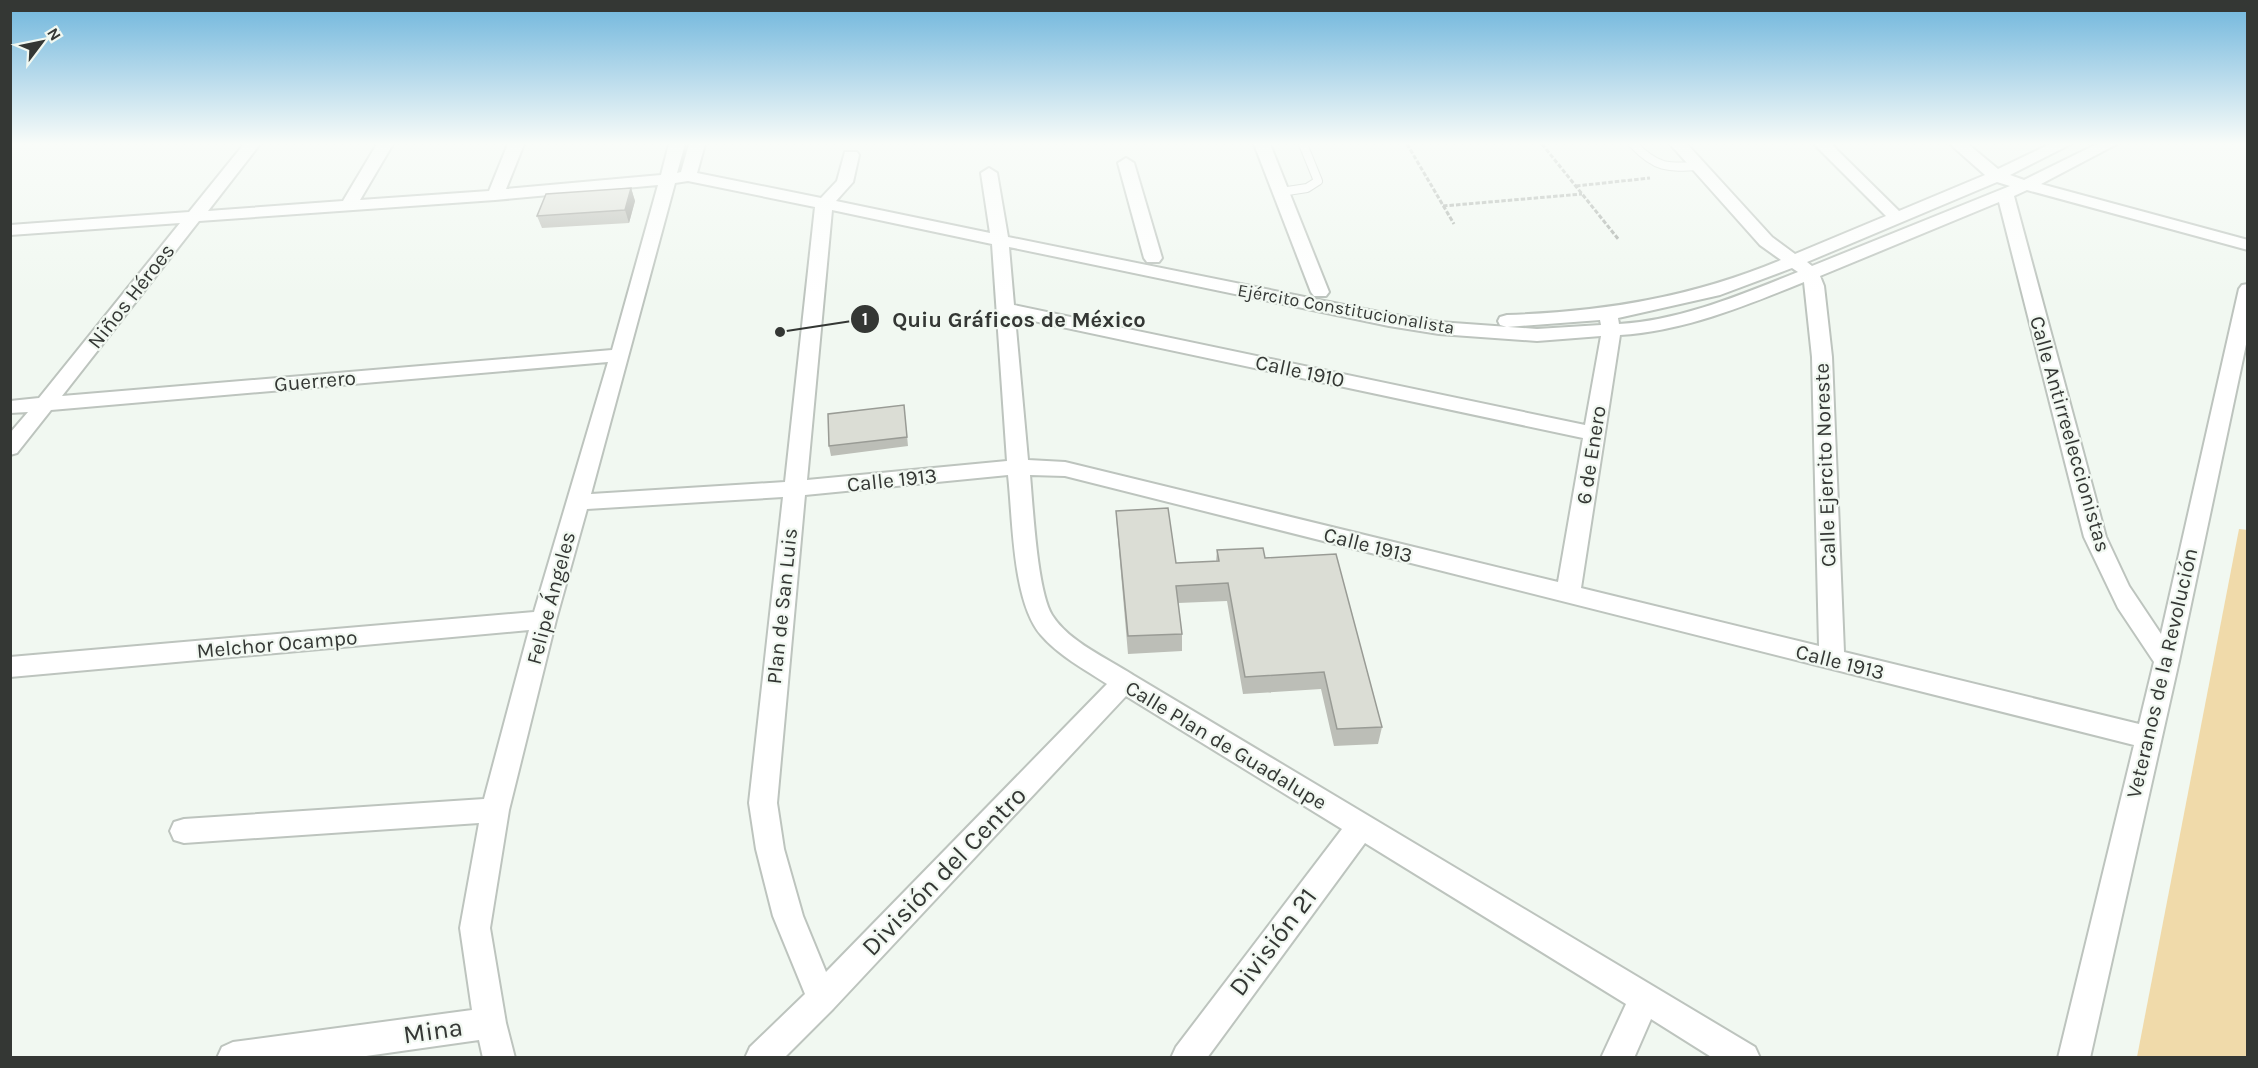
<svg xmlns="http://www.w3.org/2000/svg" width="2258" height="1068" font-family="Karla,sans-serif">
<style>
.green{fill:#f0daaa}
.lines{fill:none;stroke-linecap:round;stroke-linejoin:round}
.service-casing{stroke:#bdc4be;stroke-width:10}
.minor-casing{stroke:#bdc4be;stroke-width:4}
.path{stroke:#a3a9a3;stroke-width:3;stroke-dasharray:4.5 2;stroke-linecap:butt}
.service{stroke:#fff;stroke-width:8}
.minor{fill:#fff;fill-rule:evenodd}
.wall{fill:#bcbeb7}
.shaded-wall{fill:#999b95}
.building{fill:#dbddd5;stroke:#999b95;stroke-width:1.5}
.labels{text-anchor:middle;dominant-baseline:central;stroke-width:4.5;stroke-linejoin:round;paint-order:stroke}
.far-street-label{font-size:18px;fill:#343734;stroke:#f1f8f1}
.street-label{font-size:21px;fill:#343734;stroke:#f1f8f1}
.near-street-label{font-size:26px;fill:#343734;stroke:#f1f8f1}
.leader{fill:none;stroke:#343734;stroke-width:2}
.callout-dot{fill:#343734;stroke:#f1f8f1;stroke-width:2}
.mark-label{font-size:18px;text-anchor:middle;font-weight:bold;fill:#fff}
.callout-label{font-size:22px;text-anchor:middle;font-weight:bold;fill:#343734;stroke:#f1f8f1;stroke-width:4.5;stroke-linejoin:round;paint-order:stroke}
</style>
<rect width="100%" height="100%" fill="#f1f8f1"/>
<path class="green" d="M2239,529l9,1 -1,527h-110z"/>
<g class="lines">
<defs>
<g id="service">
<path d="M1633,144c23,24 34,24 66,22"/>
<path d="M1281,192l26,-4 11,-7 -15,-37"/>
</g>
<g id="minor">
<path d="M244,144h16l-52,67 135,-10 34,-57h16l-33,56 129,-9 19,-47h16l-18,45 155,-14 8,-31h16l-8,29 4,-1 8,-28h16l-8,29 124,25 16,-17 8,-29h12l2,3 -6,27 -17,19 154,32 -9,-60 8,-5 8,5 11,64 381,77 50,8 98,7 64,-4 -1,-5 -93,7 -7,-2 -2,-4 2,-4 7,-2c96,-3 185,-18 274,-55l-21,-15 -90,-101h17l85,93 23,17 91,-38 -72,-72h17l68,67 86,-36 -35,-31h18l30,25 52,-25h21l-61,31 14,5 73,-36h20l-76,40 207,56v10l-221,-60 -13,6 92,341 23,49 32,48 78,-345 3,-4 6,-1v51l-69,326 -89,397h-32l76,-313 -1069,-269 -35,-1c3,32 7,115 22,140 17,27 55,43 81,60l622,372 5,11h-47l-62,-39 -17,39h-33l25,-54 -261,-161 -158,215h-36l5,-11 166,-218 -216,-133 -293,313 -49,49h-39l5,-11 55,-53 -32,-78 -17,-67 -7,-46 34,-306 -196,12 -31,111 -47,190 -19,118 16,95 9,35h-32l-4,-18 -127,18h-135l5,-11 11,-5 239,-32 -12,-82 19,-105 -295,20 -10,-3 -4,-9 4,-9 10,-3 300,-20 45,-169 -519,47v-20l524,-45 74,-250 -557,48 -34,43 -7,2v-22l18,-21 -18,1v-12l29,-3 141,-175 -170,12v-10l179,-13zM688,181l127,26 -30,275 -194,12 84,-311zM1997,182l13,4 -198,80 -5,-4zM658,185l-46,165 -550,46 137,-175 296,-21zM1999,202l85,335 34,71 36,54 -15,62 -295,-72 -12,-295 -8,-71 -4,-10zM832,210l160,34 15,217 -200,19zM1009,247l380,79 50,8 98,7 64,-5 -16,89 -571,-120zM1792,268l6,4c-58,23 -116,48 -179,52l-1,-6 102,-23zM1804,282l8,75 7,289 -238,-58 39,-253c64,-4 125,-29 184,-53zM1015,317l568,121 -25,144 -493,-120 -37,-2zM1008,475c5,44 4,126 33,160 17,20 43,34 66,49l-281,288 -23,-56 -19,-67 -7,-46 28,-308z"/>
<path d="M1254,144h16l59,148 -3,4h-12l-3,-4z"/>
<path d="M1126,158l8,5 28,95 -3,4h-12l-3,-4 -26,-95z"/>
</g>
</defs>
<use href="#service" class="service-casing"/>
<use href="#minor" class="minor-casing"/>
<g class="path">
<path d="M1407,144l47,80"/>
<path d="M1542,144l77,96"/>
<path d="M1576,186l74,-8"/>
<path d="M1443,206l139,-12"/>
</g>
<use href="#service" class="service"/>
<use href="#minor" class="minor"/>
</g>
<g class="wall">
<path d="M631,188l4,13 -6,22 -87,5 -5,-12z"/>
<path d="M904,405l4,41 -77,10 -2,-10z"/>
<path d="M1116,511l60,52 40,-1 1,-12 48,8 117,169 -4,17 -44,2 -13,-57 -78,5 -16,-93 -49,2 4,31v17l-54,3 -11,-126z"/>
</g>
<path class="shaded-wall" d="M631,188l4,13 -6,22 -4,-13z"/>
<g class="building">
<path d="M631,188l-6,22 -88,6 9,-22z"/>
<path d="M904,405l3,32 -78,9 -1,-32z"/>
<path d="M1168,508l8,55 43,-2 -2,-11 46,-2 2,10 71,-4 46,173 -45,2 -13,-57 -79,5 -17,-94 -52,3 6,48 -54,2 -12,-125z"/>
</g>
<linearGradient id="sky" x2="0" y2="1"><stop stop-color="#6eb5dc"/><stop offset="0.49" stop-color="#f9fcf9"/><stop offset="1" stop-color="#f9fcf9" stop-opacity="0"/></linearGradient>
<rect width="2258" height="294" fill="url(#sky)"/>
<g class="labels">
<g class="far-street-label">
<text transform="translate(1346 309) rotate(10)">Ejército Constitucionalista</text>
</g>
<g class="street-label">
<text transform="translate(131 296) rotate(-52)">Niños Héroes</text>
<text transform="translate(1300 371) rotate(12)">Calle 1910</text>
<text transform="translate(315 381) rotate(-5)">Guerrero</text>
<text transform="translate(2070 434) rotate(74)">Calle Antirreeleccionistas</text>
<text transform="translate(1591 455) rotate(-81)">6 de Enero</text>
<text transform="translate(1825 465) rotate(-92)">Calle Ejercito Noreste</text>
<text transform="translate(892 480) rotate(-6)">Calle 1913</text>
<text transform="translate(1368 545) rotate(14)">Calle 1913</text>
<text transform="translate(551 598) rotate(-75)">Felipe Ángeles</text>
<text transform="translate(782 606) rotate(-84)">Plan de San Luis</text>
<text transform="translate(277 644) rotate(-5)">Melchor Ocampo</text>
<text transform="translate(1840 662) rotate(14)">Calle 1913</text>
<text transform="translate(2162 673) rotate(-77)">Veteranos de la Revolución</text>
<text transform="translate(1226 745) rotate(31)">Calle Plan de Guadalupe</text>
</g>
<g class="near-street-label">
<text transform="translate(944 871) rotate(-46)">División del Centro</text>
<text transform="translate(1273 942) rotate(-53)">División 21</text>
<text transform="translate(433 1031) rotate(-8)">Mina</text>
</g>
</g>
<path class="leader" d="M780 332L865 319"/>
<g class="callout-dot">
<circle cx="780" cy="332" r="6"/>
<circle cx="865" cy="319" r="15"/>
</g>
<g class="mark-label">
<text x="865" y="325">1</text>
</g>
<g class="callout-label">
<text x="1019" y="327">Quiu Gráficos de México</text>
</g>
<rect width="2258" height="1068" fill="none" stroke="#343734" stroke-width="24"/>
<g transform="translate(42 42) rotate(58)" stroke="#f1f8f1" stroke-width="4.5" paint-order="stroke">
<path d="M0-4.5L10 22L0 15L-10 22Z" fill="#343734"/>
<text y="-9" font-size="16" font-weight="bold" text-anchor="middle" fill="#343734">N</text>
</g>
</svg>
